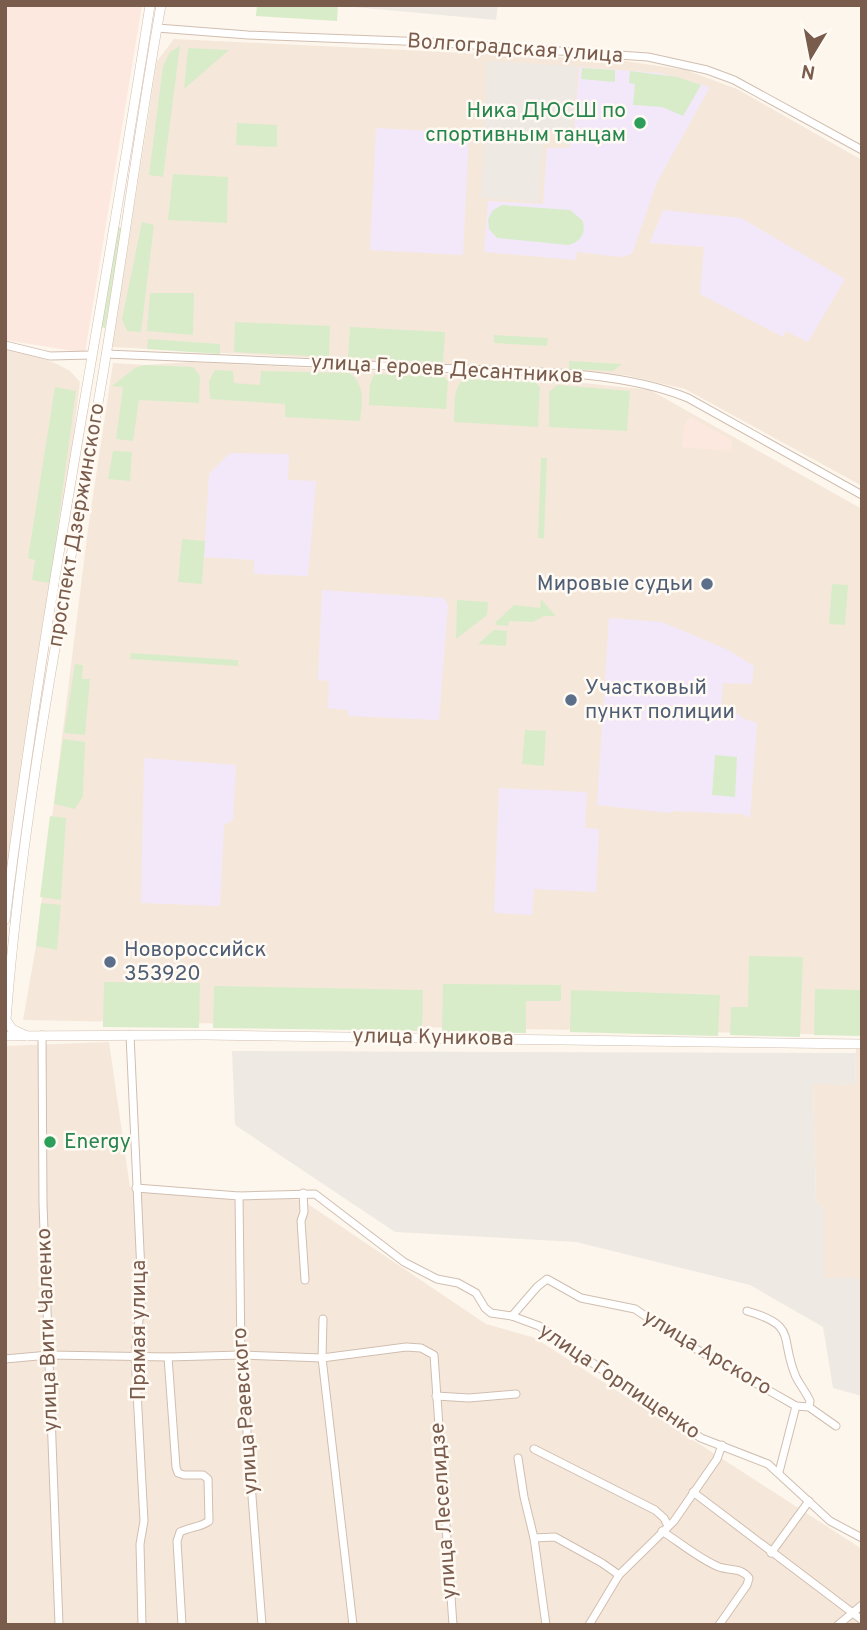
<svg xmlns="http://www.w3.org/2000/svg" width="867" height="1630" font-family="Overpass,sans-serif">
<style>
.residential{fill:#f5e8da}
.commercial{fill:#fde8e0}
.industrial{fill:#efe9e4}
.education{fill:#f3e8fa}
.green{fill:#d8ecc9}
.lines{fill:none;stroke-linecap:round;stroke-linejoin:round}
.minor-casing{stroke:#d1beb0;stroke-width:9}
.tertiary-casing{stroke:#d1beb0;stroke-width:10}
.minor{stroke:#fff;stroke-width:7}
.tertiary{stroke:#fff;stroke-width:9}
.leisure-dot{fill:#2e9e5b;stroke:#fffaf3;stroke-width:2.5}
.service-dot{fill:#5c6f8a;stroke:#fffaf3;stroke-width:2.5}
.labels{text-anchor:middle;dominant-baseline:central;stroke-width:5;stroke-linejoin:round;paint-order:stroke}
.street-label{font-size:21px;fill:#7a5c4d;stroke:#fffaf3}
.leisure-label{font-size:21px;fill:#27864d;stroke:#fffaf3;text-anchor:end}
.service-label{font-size:21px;fill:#4e5e75;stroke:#fffaf3;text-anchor:start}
</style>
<rect width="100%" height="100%" fill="#fdf6ec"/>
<g class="residential">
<path d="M174,39l444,21 68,10 51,19 125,71v326l-177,-97 -60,-14 -513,-28 45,-286z"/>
<path d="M5,346l50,17 15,8 10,11 -50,424 -25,122z"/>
<path d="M191,362l365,18 94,10 212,119v526l-839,-15 13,-74 52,-417 25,-166 33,2z"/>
<path d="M109,1042l21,145 172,13 184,124 49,14 327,211v76h-857v-579z"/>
<path d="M856,1049h6v229h-38v-69l-8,-9 -3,-117 42,2z"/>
</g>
<g class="commercial">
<path d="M5,5h137l-57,348 -80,-13z"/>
<path d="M690,417l42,23 -1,11 -49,-4 2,-21z"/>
</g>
<g class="industrial">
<path d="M332,5h166l-2,15z"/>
<path d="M487,61l90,5 -4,64h-29l-5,72 -58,-4z"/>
<path d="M232,1051l624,2 -1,32 -42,-1 3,116 8,9v69h38v118l-29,-8 -10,-61 -73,-42 -174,-43 -181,-10 -160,-107z"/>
</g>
<g class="education">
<path d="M579,67l80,6 51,14 -53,95 -25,72 -11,3 -44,-5 -1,8 -92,-8 4,-51 55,3 4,-56h22l5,-16z"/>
<path d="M376,128l93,5 -6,122 -93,-5z"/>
<path d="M663,210l78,8 104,61 -37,63 -22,-11 -3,6 -83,-43 4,-47 -54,-4z"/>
<path d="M230,453l59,1 -1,26 28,1 -8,95 -54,-2v-14l-50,-3 5,-83z"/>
<path d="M322,590l122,8 4,7 -9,115 -91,-4v-6l-20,-2 1,-27 -11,-1z"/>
<path d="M609,618l53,4 64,27 28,17 -2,18 -29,-1 -2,28 18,3 3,4 15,5 -7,95 -7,-4 -71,-3 -2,2 -73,-8z"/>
<path d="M144,758l92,7 -3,55 -9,5 -4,81 -79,-3z"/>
<path d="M499,788l88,4 -2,36 14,1 -3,63 -62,-3 -2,26 -38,-2z"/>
</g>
<g class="green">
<path d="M257,5h81l-1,16 -81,-5z"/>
<path d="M180,46l-17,131 -14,-2 14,-109 7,-14z"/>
<path d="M188,48l41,2 -45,39z"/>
<path d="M582,68l33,2v12l-34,-3z"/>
<path d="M630,71l47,6 24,8 -18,31 -21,-9 -29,-2 2,-21 -6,-1z"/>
<path d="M237,123l40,2v22l-41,-2z"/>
<path d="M173,174l55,3 -1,46 -59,-3z"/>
<path d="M502,205l68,5 12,10c5,12 -1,22 -14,25l-71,-7 -8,-9 -1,-10 5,-9z"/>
<path d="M142,222l12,3 -13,107 -14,-1 -5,-12z"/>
<path d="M117,227l5,1 -17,100 -5,-1z"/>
<path d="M150,293h44l-1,42 -46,-4z"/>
<path d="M235,322l95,4 -1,31 -95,-5z"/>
<path d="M350,327l95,5 -2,31 -95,-6z"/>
<path d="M494,335l54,3 -1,8 -53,-3z"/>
<path d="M148,339l72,5v10l-73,-5z"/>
<path d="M569,361l53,3 -9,7 -44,-2z"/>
<path d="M145,365l48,2 7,9 -1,27 -60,-3 -6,41 -17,-2 7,-52 -11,-1 23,-18z"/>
<path d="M215,370l18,1 1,12 26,2 1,-14 89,2c16,14 12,29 10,48l-75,-4v-13l-75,-5 -1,-18z"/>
<path d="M377,374l67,3 4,4 -2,28 -77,-4 1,-21 4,-9z"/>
<path d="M465,379l70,3 5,5 -2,40 -84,-5c1,-14 -2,-36 11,-43z"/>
<path d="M557,385l73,6 -3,40 -78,-4v-35z"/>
<path d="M55,387l21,4 -26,192 -18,-3 3,-20 -7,-2z"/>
<path d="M113,451l19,1 -2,29 -22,-2z"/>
<path d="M541,458h6l-3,80h-6z"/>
<path d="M182,539l23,2 -3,43 -24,-2z"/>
<path d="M832,584l16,1 -3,40 -16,-1z"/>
<path d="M541,599l15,17h-12l-11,6 -24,-1 -1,5 -11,-1 -2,-2 19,-18 26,3z"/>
<path d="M457,600l31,2 -1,13 -31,24z"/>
<path d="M494,630l13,1 -1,15 -28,-2z"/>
<path d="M131,653l107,7v6l-108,-7z"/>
<path d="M75,664l8,1 -1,14h8l-5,56 -21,-2z"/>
<path d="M525,730l21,1 -2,35 -22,-2z"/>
<path d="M63,739l22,3 -2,54 -8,13 -21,-5z"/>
<path d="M715,755l22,2 -2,40 -23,-2z"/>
<path d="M50,816l16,2 -5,82 -21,-3z"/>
<path d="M41,903l20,2 -4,45 -21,-4z"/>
<path d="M749,956l54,1 -3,80 -70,-2 1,-28h17z"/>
<path d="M104,982l96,1 -1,45 -96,-1z"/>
<path d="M443,984l118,1v16h-35v32l-84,-1z"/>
<path d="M214,986l209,4 -1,41 -209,-3z"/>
<path d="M815,989l47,1v46l-48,-1z"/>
<path d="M571,990l149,5 -2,41 -148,-4z"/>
</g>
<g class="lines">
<defs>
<g id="minor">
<path d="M157,28l91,7 180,7 220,15 59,13 27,10 128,70"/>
<path d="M5,345l45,11 41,-1"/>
<path d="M106,354c110,4 220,10 330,14 81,4 177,0 252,30l174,97"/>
<path d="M42,1035l1,169 16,421"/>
<path d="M130,1035l12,259 -7,61 9,166 -4,23 2,81"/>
<path d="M136,1188l103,8 76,-2 89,68 33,17 21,4 18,10 9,15 6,5 21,3 27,10 162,112 67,26 62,57 32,17"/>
<path d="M303,1193l1,19 -3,9 4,59"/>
<path d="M239,1196l2,159 21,270"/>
<path d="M747,1311c52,15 32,27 49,66 4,8 10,15 14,24l-1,6"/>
<path d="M512,1316l25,-29 10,-8 34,19 54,11 47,32 114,65 13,1 27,19"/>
<path d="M323,1319l-1,39 31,267"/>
<path d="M168,1357l8,110 2,6 6,2h19l5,4 1,42c-7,6 -19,6 -29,11l-3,9 5,84"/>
<path d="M5,1359l44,-4 119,2 73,-2 81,3 84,-11 15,1 13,7 19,270"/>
<path d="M436,1396l33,2 47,-4"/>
<path d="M534,1449l121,61 9,8 4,8"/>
<path d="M518,1458l6,39 10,41 12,87"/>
<path d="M779,1472l17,-66"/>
<path d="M693,1492l169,128"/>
<path d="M662,1531c17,11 39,29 57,36 11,4 22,0 30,11l-2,7 -28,40"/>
<path d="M534,1538l21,-1 47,26 17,12"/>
<path d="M771,1553l38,-52"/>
<path d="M589,1625l30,-50 55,-54 43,-62 5,-14"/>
<path d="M838,1625l24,-20"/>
</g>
<g id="tertiary">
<path d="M5,920c38,-306 98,-610 145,-915"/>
<path d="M5,1036l198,-1 659,9"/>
<path d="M27,1036l-15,-7 -6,-9c16,-211 58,-420 94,-628 22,-129 38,-258 61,-387"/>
</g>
</defs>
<use href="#minor" class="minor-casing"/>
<use href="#tertiary" class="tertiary-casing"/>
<use href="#minor" class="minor"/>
<use href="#tertiary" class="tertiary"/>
</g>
<g class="leisure-dot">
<circle cx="640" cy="123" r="7"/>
<circle cx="50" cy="1142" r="7"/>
</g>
<g class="service-dot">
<circle cx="707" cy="584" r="7"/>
<circle cx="571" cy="700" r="7"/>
<circle cx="110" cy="962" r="7"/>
</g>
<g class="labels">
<g class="street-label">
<text transform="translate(515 49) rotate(4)">Волгоградская улица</text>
<text transform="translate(447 370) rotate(3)">улица Героев Десантников</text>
<text transform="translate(77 525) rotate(-80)">проспект Дзержинского</text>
<text transform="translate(433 1038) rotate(1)">улица Куникова</text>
<text transform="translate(48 1330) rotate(-92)">улица Вити Чаленко</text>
<text transform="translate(139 1330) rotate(-90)">Прямая улица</text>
<text transform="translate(707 1353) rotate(31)">улица Арского</text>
<text transform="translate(619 1382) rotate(34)">улица Горпищенко</text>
<text transform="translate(246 1411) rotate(-94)">улица Раевского</text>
<text transform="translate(444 1511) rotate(-94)">улица Леселидзе</text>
</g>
<g class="leisure-label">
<text x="626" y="111">Ника ДЮСШ по<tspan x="626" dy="24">спортивным танцам</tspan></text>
<text x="64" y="1142" text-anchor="start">Energy</text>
</g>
<g class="service-label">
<text x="693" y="584" text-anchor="end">Мировые судьи</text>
<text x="585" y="688">Участковый<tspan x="585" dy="24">пункт полиции</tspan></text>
<text x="124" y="950">Новороссийск<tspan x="124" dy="24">353920</tspan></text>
</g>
</g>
<rect width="867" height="1630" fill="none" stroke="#7a5c4d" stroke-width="14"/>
<g transform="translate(811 56) rotate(190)" stroke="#fffaf3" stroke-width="5" paint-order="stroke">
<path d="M0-5L12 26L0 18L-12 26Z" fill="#7a5c4d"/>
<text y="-10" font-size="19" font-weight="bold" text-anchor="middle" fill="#7a5c4d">N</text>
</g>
</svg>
